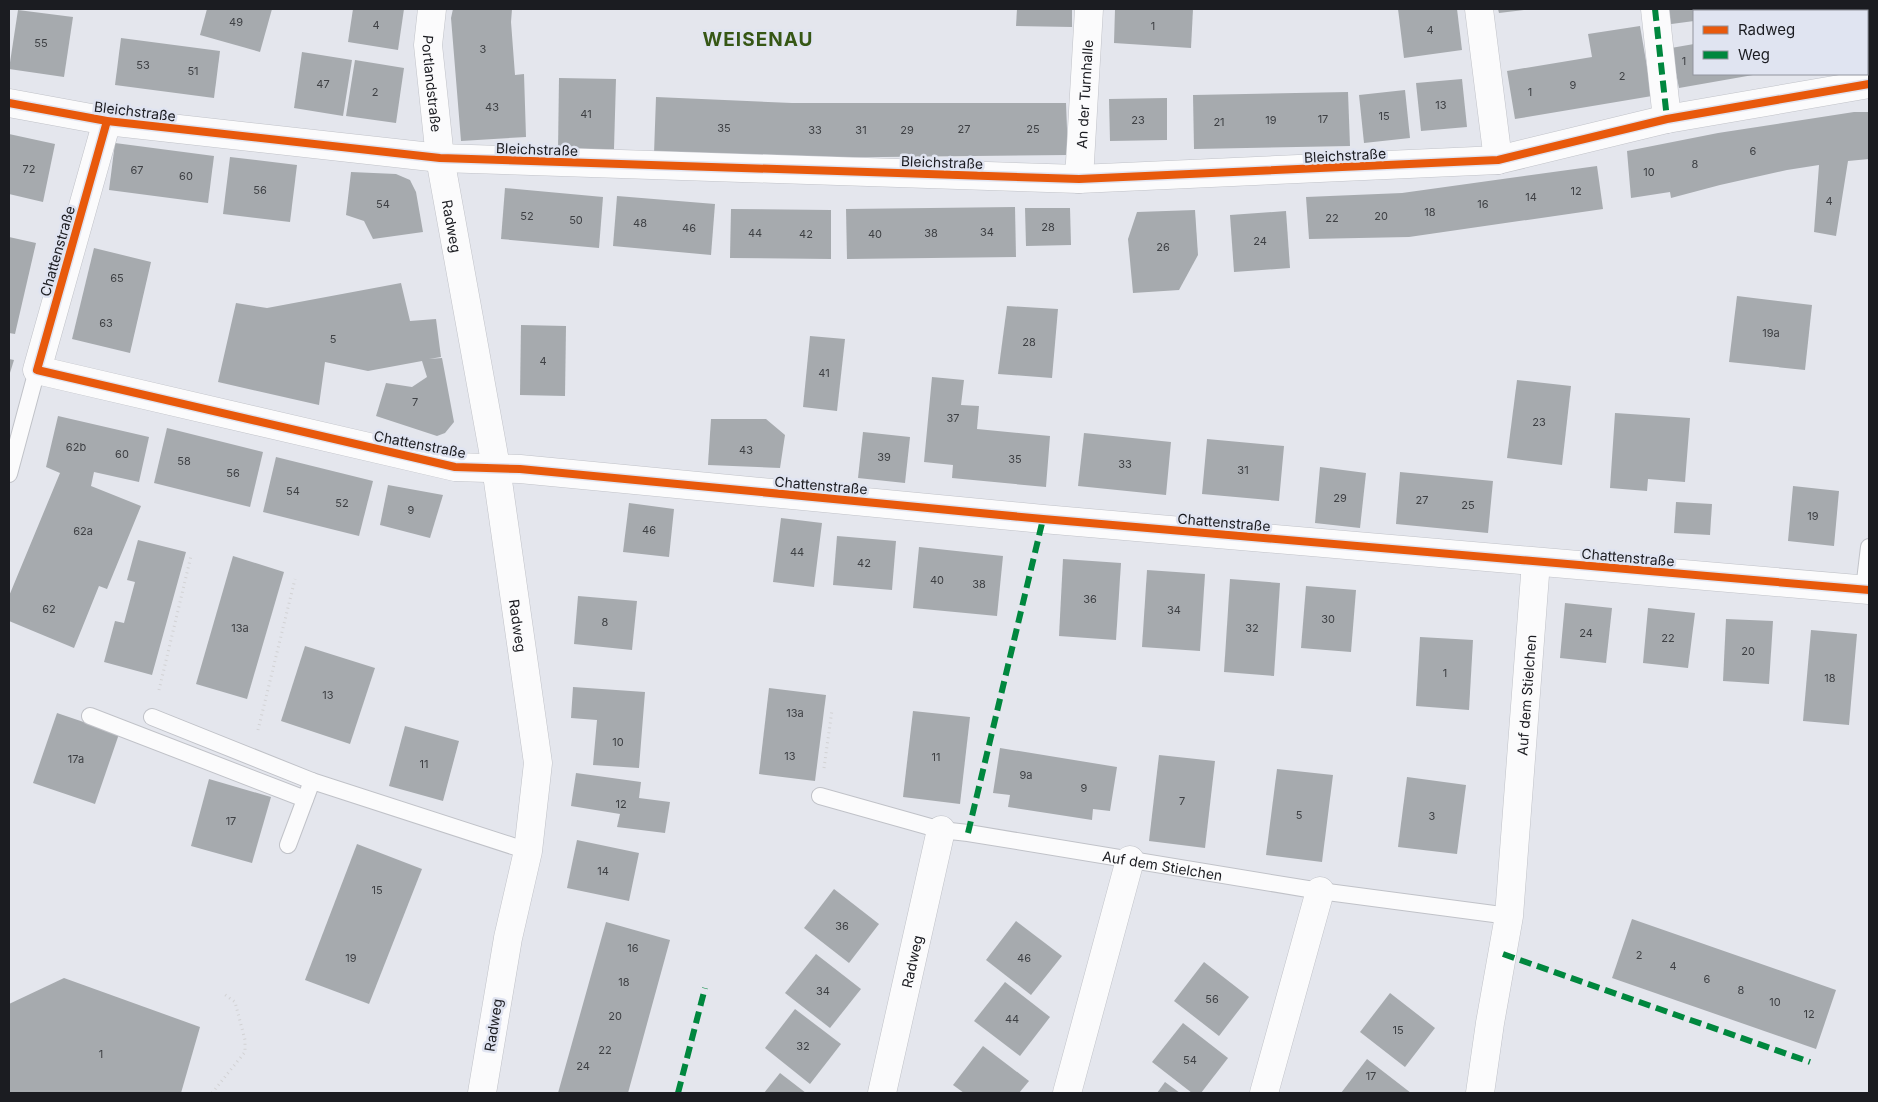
<svg xmlns="http://www.w3.org/2000/svg" width="1878" height="1102" font-family="Inter,sans-serif">
<style>
.building{fill:#a6aaae}
.lines{fill:none;stroke-linecap:round;stroke-linejoin:round}
.lane-casing{stroke:#c0c2c8;stroke-width:18}
.street-casing{stroke:#c0c2c8;stroke-width:29}
.path{stroke:#d2d2d4;stroke-width:3;stroke-dasharray:1 4;stroke-linecap:butt}
.lane{stroke:#fbfbfc;stroke-width:16}
.street{stroke:#fbfbfc;stroke-width:28}
.quiet{stroke:#00873e;stroke-width:6;stroke-dasharray:12 6;stroke-linecap:butt}
.cycleway-casing{stroke:#e0e4f1;stroke-width:11}
.cycleway{stroke:#e8590c;stroke-width:8}
.labels{text-anchor:middle;dominant-baseline:central;stroke-width:5;stroke-linejoin:round;paint-order:stroke}
.number-label{font-size:11px;fill:#3e4044}
.street-label{font-size:14px;fill:#1b1c21;stroke:#e0e4f1}
.district-label{font-size:19px;font-weight:bold;letter-spacing:1px;fill:#365716;stroke:#e0e4f1}
</style>
<rect width="100%" height="100%" fill="#e4e6ed"/>
<g class="building">
<path d="M207,9h65l-12,43 -60,-17z"/>
<path d="M353,9h51l-6,41 -50,-8z"/>
<path d="M453,9h59l-1,13 4,53 9,-1 2,63 -65,4 -10,-123z"/>
<path d="M1017,9h55v18l-56,-1z"/>
<path d="M1115,9h78l-2,39 -77,-5z"/>
<path d="M1398,9h59l5,41 -58,8z"/>
<path d="M1498,9h26v1l-25,3z"/>
<path d="M1662,9h45v2h-13v10l-30,4z"/>
<path d="M1761,9h108v6l-2,1v-5h-106z"/>
<path d="M18,10l55,7 -9,60 -55,-8z"/>
<path d="M1640,26l12,70 -137,23 -8,-48 85,-14 -4,-23z"/>
<path d="M121,38l99,13 -6,47 -99,-13z"/>
<path d="M1694,44v30l59,1 -74,13 -8,-40z"/>
<path d="M302,52l50,8 -9,56 -49,-8z"/>
<path d="M355,60l49,8 -8,55 -50,-7z"/>
<path d="M559,78l57,1 -2,70 -56,2z"/>
<path d="M1462,79l5,48 -46,4 -5,-48z"/>
<path d="M1405,90l5,48 -46,5 -5,-48z"/>
<path d="M1348,92l2,54 -156,3 -1,-54z"/>
<path d="M656,97l136,6h274l2,52 -276,3 -138,-4z"/>
<path d="M1167,98v42l-57,1 -1,-42z"/>
<path d="M1854,112h15v47l-21,2 -12,75 -22,-4 5,-67 -32,5 -67,15 -49,13 -1,-6 -39,6 -4,-47 91,-18z"/>
<path d="M9,134l46,10 -12,58 -34,-8z"/>
<path d="M115,143l99,13 -6,47 -99,-13z"/>
<path d="M230,157l67,8 -7,57 -67,-8z"/>
<path d="M1597,166l6,43 -194,28 -100,2 -3,-42 96,-4z"/>
<path d="M351,172l45,2 14,6 6,12 7,40 -50,7 -9,-18 -18,-6z"/>
<path d="M505,188l98,9 -4,51 -98,-9z"/>
<path d="M617,196l98,8 -4,51 -98,-9z"/>
<path d="M1015,207l1,50 -169,2 -1,-50z"/>
<path d="M1025,208h45l1,37 -45,1z"/>
<path d="M731,209l100,1v49l-101,-1z"/>
<path d="M1195,210l3,45 -19,35 -46,3 -5,-54 9,-27z"/>
<path d="M1286,211l4,57 -56,4 -4,-57z"/>
<path d="M9,237l27,6 -21,91 -6,-1z"/>
<path d="M94,248l57,14 -21,91 -58,-14z"/>
<path d="M401,283l9,38 26,-2 5,38 -12,2 13,-1 12,64 -9,11 -8,3 -61,-20 10,-33 26,4 15,-10 -5,-16 -54,10 -43,-9 -6,43 -101,-23 18,-79 31,5z"/>
<path d="M1737,296l75,9 -7,65 -76,-8z"/>
<path d="M1007,306l51,3 -6,69 -54,-4z"/>
<path d="M521,325l45,1 -1,70 -45,-1z"/>
<path d="M810,336l35,3 -8,72 -34,-4z"/>
<path d="M9,359l5,1 -5,16z"/>
<path d="M932,377l32,3 -3,25 18,1 -2,23 73,7 -4,51 -94,-9 1,-13 -29,-3z"/>
<path d="M1517,380l54,6 -9,79 -55,-7z"/>
<path d="M1615,413l75,5 -5,64 -37,-3 -1,12 -37,-3z"/>
<path d="M58,416l91,21 -10,45 -45,-10 -3,14 50,20 -34,83 -8,-3 -25,62 -65,-27v-25l51,-123 -14,-6z"/>
<path d="M711,419h55l19,16 -5,33 -72,-3z"/>
<path d="M167,428l96,24 -13,55 -96,-24z"/>
<path d="M863,432l47,5 -5,46 -47,-5z"/>
<path d="M1084,433l87,9 -5,53 -88,-9z"/>
<path d="M1207,439l77,7 -5,55 -77,-7z"/>
<path d="M276,457l97,24 -14,55 -96,-24z"/>
<path d="M1320,467l46,6 -6,55 -45,-5z"/>
<path d="M1400,472l93,9 -5,52 -92,-9z"/>
<path d="M388,485l55,10 -13,43 -50,-13z"/>
<path d="M1793,486l46,5 -5,55 -46,-5z"/>
<path d="M1676,502l36,2 -2,31 -36,-2z"/>
<path d="M629,503l45,6 -5,48 -46,-5z"/>
<path d="M781,518l41,5 -8,64 -41,-5z"/>
<path d="M837,536l59,5 -4,49 -59,-5z"/>
<path d="M138,540l48,12 -34,123 -48,-13 11,-41 9,2 11,-41 -8,-2z"/>
<path d="M919,547l84,9 -6,60 -84,-8z"/>
<path d="M233,556l51,16 -37,127 -51,-15z"/>
<path d="M1063,559l58,4 -5,77 -57,-4z"/>
<path d="M1147,570l58,4 -5,77 -58,-4z"/>
<path d="M1230,579l50,4 -6,93 -50,-4z"/>
<path d="M1306,586l50,4 -5,62 -50,-4z"/>
<path d="M578,596l59,5 -5,49 -58,-6z"/>
<path d="M1565,603l47,5 -6,55 -46,-5z"/>
<path d="M1648,608l47,5 -7,55 -45,-5z"/>
<path d="M1726,619l47,2 -4,63 -46,-3z"/>
<path d="M1811,630l46,4 -8,91 -46,-4z"/>
<path d="M1420,637l53,3 -4,70 -53,-4z"/>
<path d="M305,646l70,22 -25,76 -69,-23z"/>
<path d="M573,687l72,5 -6,76 -46,-3 4,-45 -26,-2z"/>
<path d="M769,688l57,7 -11,86 -56,-7z"/>
<path d="M913,711l57,6 -10,87 -57,-7z"/>
<path d="M57,713l62,21 -24,70 -62,-21z"/>
<path d="M405,726l54,15 -16,60 -54,-15z"/>
<path d="M1000,748l117,19 -7,44 -17,-2 -1,11 -84,-13 2,-12 -17,-2z"/>
<path d="M1159,755l56,6 -10,87 -56,-7z"/>
<path d="M1277,769l56,6 -11,87 -56,-7z"/>
<path d="M576,773l65,9 -2,16 31,4 -5,31 -48,-6 3,-13 -49,-8z"/>
<path d="M1407,777l59,8 -9,69 -59,-7z"/>
<path d="M209,779l62,18 -19,66 -61,-17z"/>
<path d="M577,840l62,13 -10,48 -62,-13z"/>
<path d="M357,844l65,25 -53,135 -64,-24z"/>
<path d="M834,889l45,35 -30,39 -45,-35z"/>
<path d="M1632,919l204,71 -20,59 -204,-71z"/>
<path d="M1016,921l46,35 -31,39 -45,-35z"/>
<path d="M606,922l64,18 -42,153h-70z"/>
<path d="M816,954l45,35 -31,39 -45,-35z"/>
<path d="M1204,962l45,35 -30,39 -45,-35z"/>
<path d="M64,978l136,49 -19,66h-172v-89z"/>
<path d="M1005,982l45,35 -30,39 -46,-35z"/>
<path d="M1390,993l45,35 -30,39 -45,-35z"/>
<path d="M795,1009l46,35 -31,40 -45,-36z"/>
<path d="M1183,1023l45,35 -27,35h-9l-40,-31z"/>
<path d="M983,1046l46,35 -10,12h-55l-11,-8z"/>
<path d="M1367,1059l44,34h-70z"/>
<path d="M780,1073l26,20h-42z"/>
<path d="M1165,1082l15,11h-23z"/>
</g>
<g class="lines">
<defs>
<g id="lane">
<path d="M9,474l28,-104"/>
<path d="M1864,589l5,-42"/>
<path d="M90,716l215,83"/>
<path d="M152,717l160,64"/>
<path id="s1" d="M820,796l121,34 27,3 352,58 189,25"/>
<path d="M288,845l24,-64 216,70"/>
</g>
<g id="street">
<path id="s2" d="M432,9l-4,36 12,113 56,309 42,296 -10,88 -20,87 -26,155"/>
<path d="M1479,9l19,151"/>
<path d="M1655,9l12,110"/>
<path d="M9,103l98,18 333,37 639,21 419,-19 169,-41 202,-35"/>
<path d="M107,121l-70,249 418,97 65,2 523,50 826,71"/>
<path id="s3" d="M1079,179l10,-170"/>
<path id="s4" d="M882,1093l59,-263"/>
<path d="M1067,1093l63,-233"/>
<path d="M1264,1093l56,-202"/>
<path id="s5" d="M1480,1093l10,-70 19,-107 27,-354"/>
</g>
</defs>
<use href="#lane" class="lane-casing"/>
<use href="#street" class="street-casing"/>
<g class="path">
<path d="M159,690l32,-134"/>
<path d="M258,730l37,-151"/>
<path d="M824,768l8,-58"/>
<path d="M212,1093l33,-41v-12l-10,-38 -11,-8"/>
</g>
<use href="#lane" class="lane"/>
<use href="#street" class="street"/>
<g class="quiet">
<path d="M1655,9l12,110"/>
<path d="M968,833l75,-314"/>
<path d="M1503,954l307,108"/>
<path d="M678,1093l27,-105"/>
</g>
<defs>
<g id="cycleway">
<path d="M9,103l98,18 333,37 639,21 419,-19 169,-41 202,-35"/>
<path d="M107,121l-70,249 418,97 65,2 523,50 826,71"/>
</g>
</defs>
<use href="#cycleway" class="cycleway-casing"/>
<use href="#cycleway" class="cycleway"/>
</g>
<g class="labels">
<g class="number-label">
<text x="236" y="22">49</text>
<text x="376" y="25">4</text>
<text x="1153" y="26">1</text>
<text x="1430" y="30">4</text>
<text x="41" y="43">55</text>
<text x="483" y="49">3</text>
<text x="1684" y="61">1</text>
<text x="143" y="65">53</text>
<text x="193" y="71">51</text>
<text x="1622" y="76">2</text>
<text x="323" y="84">47</text>
<text x="1573" y="85">9</text>
<text x="375" y="92">2</text>
<text x="1530" y="92">1</text>
<text x="1441" y="105">13</text>
<text x="492" y="107">43</text>
<text x="586" y="114">41</text>
<text x="1384" y="116">15</text>
<text x="1323" y="119">17</text>
<text x="1138" y="120">23</text>
<text x="1271" y="120">19</text>
<text x="1219" y="122">21</text>
<text x="724" y="128">35</text>
<text x="964" y="129">27</text>
<text x="1033" y="129">25</text>
<text x="815" y="130">33</text>
<text x="861" y="130">31</text>
<text x="907" y="130">29</text>
<text x="1753" y="151">6</text>
<text x="1695" y="164">8</text>
<text x="29" y="169">72</text>
<text x="137" y="170">67</text>
<text x="1649" y="172">10</text>
<text x="186" y="176">60</text>
<text x="260" y="190">56</text>
<text x="1576" y="191">12</text>
<text x="1531" y="197">14</text>
<text x="1829" y="201">4</text>
<text x="383" y="204">54</text>
<text x="1483" y="204">16</text>
<text x="1430" y="212">18</text>
<text x="527" y="216">52</text>
<text x="1381" y="216">20</text>
<text x="1332" y="218">22</text>
<text x="576" y="220">50</text>
<text x="640" y="223">48</text>
<text x="1048" y="227">28</text>
<text x="689" y="228">46</text>
<text x="987" y="232">34</text>
<text x="755" y="233">44</text>
<text x="931" y="233">38</text>
<text x="806" y="234">42</text>
<text x="875" y="234">40</text>
<text x="1260" y="241">24</text>
<text x="1163" y="247">26</text>
<text x="117" y="278">65</text>
<text x="106" y="323">63</text>
<text x="1771" y="333">19a</text>
<text x="333" y="339">5</text>
<text x="1029" y="342">28</text>
<text x="543" y="361">4</text>
<text x="824" y="373">41</text>
<text x="415" y="402">7</text>
<text x="953" y="418">37</text>
<text x="1539" y="422">23</text>
<text x="76" y="447">62b</text>
<text x="746" y="450">43</text>
<text x="122" y="454">60</text>
<text x="884" y="457">39</text>
<text x="1015" y="459">35</text>
<text x="184" y="461">58</text>
<text x="1125" y="464">33</text>
<text x="1243" y="470">31</text>
<text x="233" y="473">56</text>
<text x="293" y="491">54</text>
<text x="1340" y="498">29</text>
<text x="1422" y="500">27</text>
<text x="342" y="503">52</text>
<text x="1468" y="505">25</text>
<text x="411" y="510">9</text>
<text x="1813" y="516">19</text>
<text x="649" y="530">46</text>
<text x="83" y="531">62a</text>
<text x="797" y="552">44</text>
<text x="864" y="563">42</text>
<text x="937" y="580">40</text>
<text x="979" y="584">38</text>
<text x="1090" y="599">36</text>
<text x="49" y="609">62</text>
<text x="1174" y="610">34</text>
<text x="1328" y="619">30</text>
<text x="605" y="622">8</text>
<text x="240" y="628">13a</text>
<text x="1252" y="628">32</text>
<text x="1586" y="633">24</text>
<text x="1668" y="638">22</text>
<text x="1748" y="651">20</text>
<text x="1445" y="673">1</text>
<text x="1830" y="678">18</text>
<text x="328" y="695">13</text>
<text x="795" y="713">13a</text>
<text x="618" y="742">10</text>
<text x="790" y="756">13</text>
<text x="936" y="757">11</text>
<text x="76" y="759">17a</text>
<text x="424" y="764">11</text>
<text x="1026" y="775">9a</text>
<text x="1084" y="788">9</text>
<text x="1182" y="801">7</text>
<text x="621" y="804">12</text>
<text x="1299" y="815">5</text>
<text x="1432" y="816">3</text>
<text x="231" y="821">17</text>
<text x="603" y="871">14</text>
<text x="377" y="890">15</text>
<text x="842" y="926">36</text>
<text x="633" y="948">16</text>
<text x="1639" y="955">2</text>
<text x="351" y="958">19</text>
<text x="1024" y="958">46</text>
<text x="1673" y="966">4</text>
<text x="1707" y="979">6</text>
<text x="624" y="982">18</text>
<text x="1741" y="990">8</text>
<text x="823" y="991">34</text>
<text x="1212" y="999">56</text>
<text x="1775" y="1002">10</text>
<text x="1809" y="1014">12</text>
<text x="615" y="1016">20</text>
<text x="1012" y="1019">44</text>
<text x="1398" y="1030">15</text>
<text x="803" y="1046">32</text>
<text x="605" y="1050">22</text>
<text x="101" y="1054">1</text>
<text x="1190" y="1060">54</text>
<text x="583" y="1066">24</text>
<text x="1371" y="1076">17</text>
</g>
<g class="street-label">
<text stroke="none"><textPath href="#s2" startOffset="75">Portlandstraße</textPath></text>
<text stroke="none"><textPath href="#s3" startOffset="85">An der Turnhalle</textPath></text>
<text transform="translate(135 111) rotate(7)">Bleichstraße</text>
<text transform="translate(537 149) rotate(2)">Bleichstraße</text>
<text transform="translate(1345 155) rotate(-3)">Bleichstraße</text>
<text transform="translate(942 162) rotate(2)">Bleichstraße</text>
<text stroke="none"><textPath href="#s2" startOffset="219">Radweg</textPath></text>
<text transform="translate(57 251) rotate(-74)">Chattenstraße</text>
<text transform="translate(420 444) rotate(11)">Chattenstraße</text>
<text transform="translate(821 485) rotate(5)">Chattenstraße</text>
<text transform="translate(1224 522) rotate(5)">Chattenstraße</text>
<text transform="translate(1628 557) rotate(5)">Chattenstraße</text>
<text stroke="none"><textPath href="#s2" startOffset="624">Radweg</textPath></text>
<text stroke="none"><textPath href="#s5" startOffset="401">Auf dem Stielchen</textPath></text>
<text stroke="none"><textPath href="#s1" startOffset="350">Auf dem Stielchen</textPath></text>
<text stroke="none"><textPath href="#s4" startOffset="135">Radweg</textPath></text>
<text transform="translate(493 1025) rotate(-81)">Radweg</text>
</g>
<g class="district-label">
<text x="758" y="39">WEISENAU</text>
</g>
</g>
<rect width="1878" height="1102" fill="none" stroke="#1b1c21" stroke-width="20"/>
<rect x="1693" y="10" width="175" height="65" fill="#e0e4f1" stroke="#91949e"/>
<rect x="1703" y="26" width="25" height="8" fill="#e8590c" stroke="#91949e"/>
<text x="1738" y="35" font-size="15" fill="#1b1c21">Radweg</text>
<rect x="1703" y="51" width="25" height="8" fill="#00873e" stroke="#91949e"/>
<text x="1738" y="60" font-size="15" fill="#1b1c21">Weg</text>
</svg>
